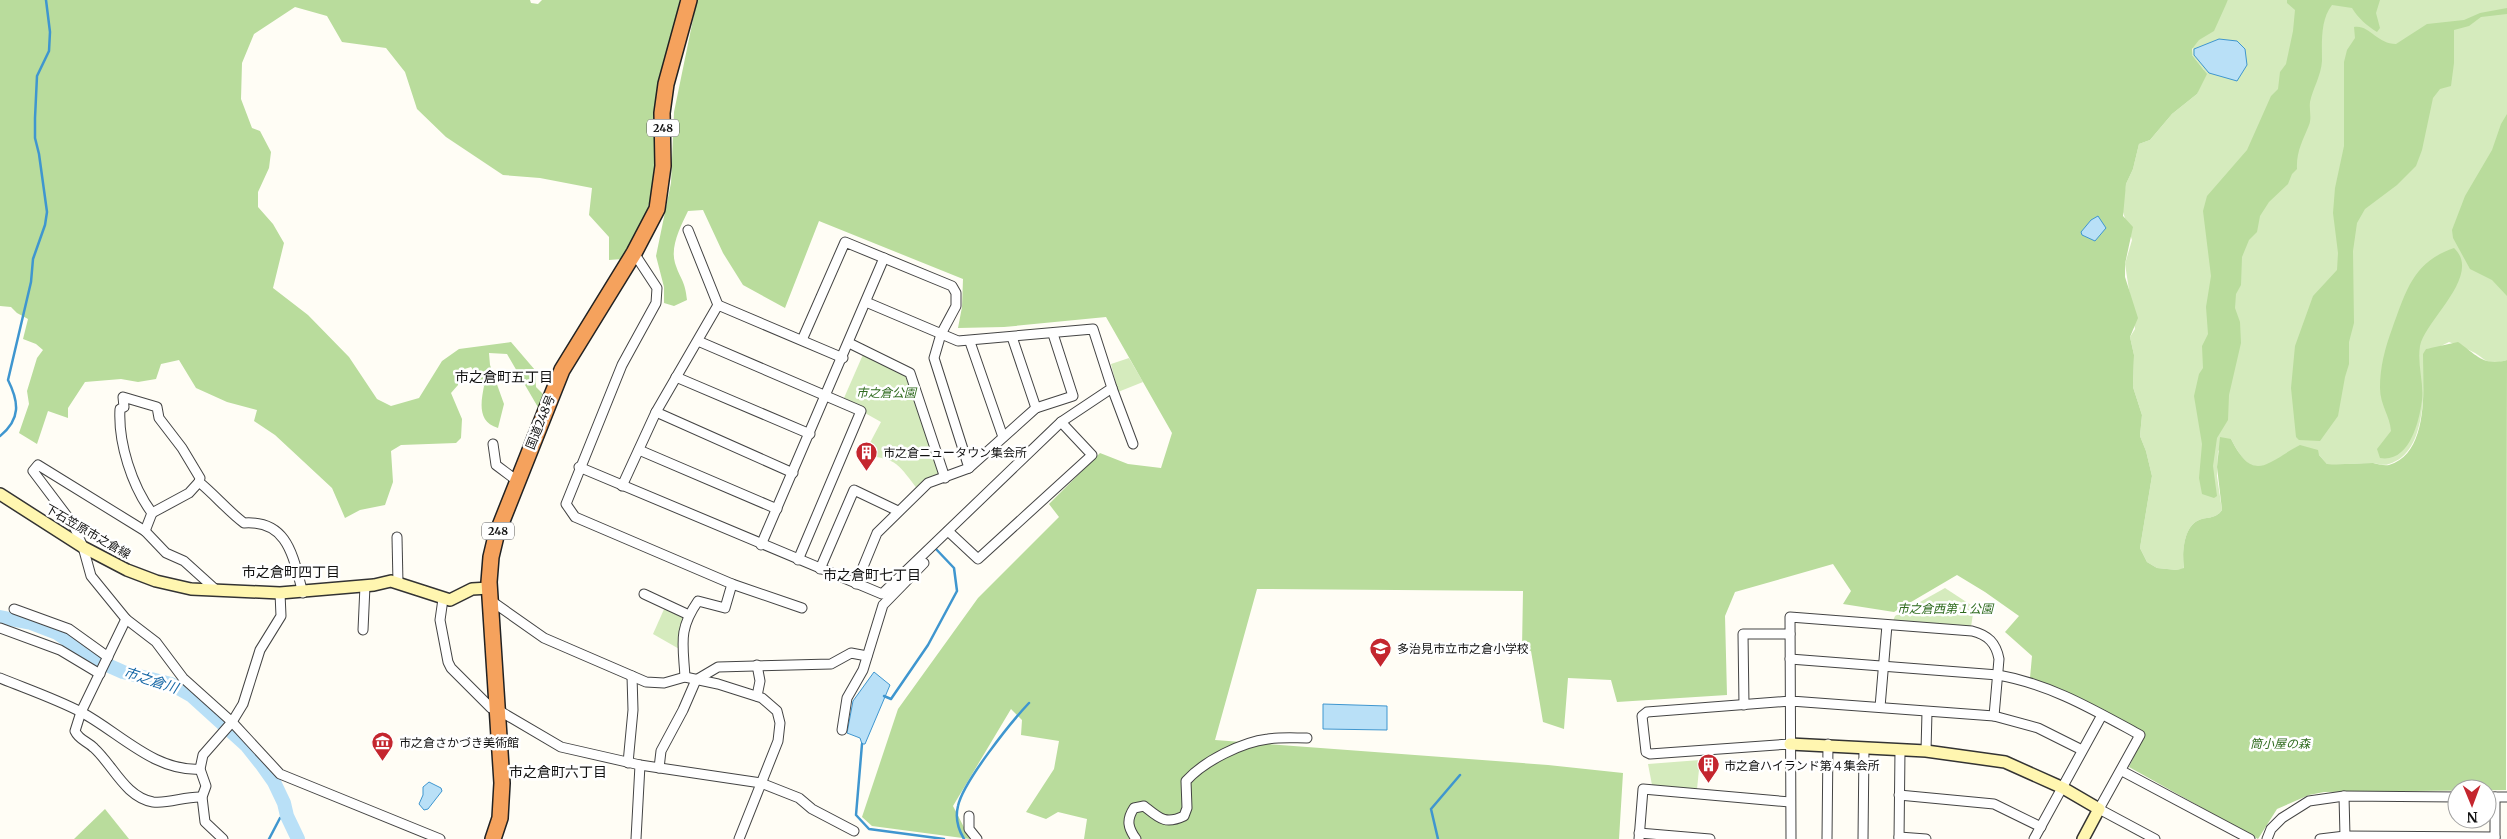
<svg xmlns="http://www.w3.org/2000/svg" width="2507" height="839" font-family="Merriweather,'Noto Sans JP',serif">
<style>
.green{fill:#d5ebbd}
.forest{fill:#b9dc9c}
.water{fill:#b9e0f7;stroke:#3f96cf}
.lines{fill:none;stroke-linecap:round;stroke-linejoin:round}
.stream{stroke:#3f96cf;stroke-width:2.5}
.river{stroke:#b9e0f7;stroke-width:14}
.street-casing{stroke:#444;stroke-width:11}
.secondary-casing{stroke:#333;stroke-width:14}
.highway-casing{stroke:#222;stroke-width:18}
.street{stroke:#fff;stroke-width:9}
.secondary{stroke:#fff6b0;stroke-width:11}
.highway{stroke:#f5a25d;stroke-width:15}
.labels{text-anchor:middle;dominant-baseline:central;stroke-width:5;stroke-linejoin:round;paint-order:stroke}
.shield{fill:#fff;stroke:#585858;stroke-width:1}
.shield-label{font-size:11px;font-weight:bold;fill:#111}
.park-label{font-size:12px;font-style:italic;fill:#2f6b1f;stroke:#fff}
.street-label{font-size:12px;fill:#111;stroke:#fff}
.poi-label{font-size:12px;fill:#111;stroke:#fff;text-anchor:start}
.neighbourhood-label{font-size:14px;fill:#111;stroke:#fff}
.water-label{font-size:14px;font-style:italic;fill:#1768a6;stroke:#fff}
</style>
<rect width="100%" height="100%" fill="#fffdf5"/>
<g class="green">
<path d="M2228,0h279v360c-23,7 -20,-2 -38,-10 -6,-3 -13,-5 -20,-8l-12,6 -11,1c-4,33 4,103 -37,115 -5,2 -10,0 -16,-1 -15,0 -30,2 -46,1l-8,-9 -22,-8c-34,22 -45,33 -66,-8l-13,12 -1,25 5,34c-7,10 -16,6 -25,11 -14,8 -15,34 -13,48l-7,1 -20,-2 -10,-6 -7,-14 12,-72 -6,-25 -6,-15 2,-21 -9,-28 1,-32 -4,-18 5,-8 -10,-65 7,-24 -10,-31 4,-25 7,-15 6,-25 11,-4 22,-26 25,-20 7,-24 -12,-15 1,-9 27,-31z"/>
<path d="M865,350l45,23 35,105 -26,13c-20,-25 -21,-34 -56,-35l18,-34 -16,-9 1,-4 -22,-11z"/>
<path d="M1129,358l14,24 -25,10 -7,-28z"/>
<path d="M1945,588l29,19 -3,20 -78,-6 2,-5z"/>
<path d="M665,607l20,8 -4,35 -28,-16z"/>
<path d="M1700,760l-3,29 -45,-4 -4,-21z"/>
</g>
<g class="forest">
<path d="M0,0h530l1,3 7,1 4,-4h138l-25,101 1,43 -2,41 -9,33 -23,41 -13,1v-23l-20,-22 3,-27 -52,-10 -37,-3 -57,-38 -29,-28 -12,-37 -19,-24 -44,-6 -15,-26 -32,-9 -41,27 -12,29 -1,36 11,29 8,3 11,21 -2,16 -11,24v15l15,17 11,19 -11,45 35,27 41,42 28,42 14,7 28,-8 23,-37 17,-12 52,-7 24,28 1,17 9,9 -6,13 -32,-55 -18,-1 1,12 14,39 -6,24c-21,-6 -17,-26 -14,-42l-13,-19 -13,4v14l-7,8 11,26 -1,19 -5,5 -55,2 -10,6 2,31 -8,23 -25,5 -15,8 -13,-30 -57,-53 -21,-14 3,-11 -30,-8 -31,-14 -17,-28 -18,4 -5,15 -18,3 -17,-3 -36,3 -17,26v10l-20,-7 -11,33 -18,-11 10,-29 -2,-13 10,-33 6,-8 -7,-6 -13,-5 5,-20 -11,-6 -6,-6 -11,-1z"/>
<path d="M697,0h1531l-14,31 -15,9 -7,9v6l15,19 -10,20 -25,20 -22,26 -11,4 -6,25 -7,15 -3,32 10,11 -8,37v13l13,41 -8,19 4,18 -1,32 9,28 -2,21 6,15 6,25 -12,72 7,14 10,6 20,2 7,-2c-2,-13 -1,-39 13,-47 9,-5 18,-1 25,-11l-5,-43 3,-30 11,2c23,45 35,24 69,6l18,5 1,5 8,9c16,1 31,-1 46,-1 5,1 11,3 16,2 41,-12 34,-79 34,-111l3,-5 32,-7c18,12 25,25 49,18l-1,430 -182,2 -15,3 -32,14 -19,30 -129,-72 16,-34 -62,-33 -53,-22 2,-22 -27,-24 14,-16 -34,-24 -28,-17 -63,37 -51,-8 8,-13 -18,-27 -98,28 -10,24 2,79 -110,7 -6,-22 -43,-2 -4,51 -21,-7 -12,-71 -9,-3 1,-57 -266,-2 -42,151 333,25 75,8 -4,66h-535l3,-20 -29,-7 -12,7 -20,-7 28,-43 5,-28 -38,-6 1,-15 -11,-11 -58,97 17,33 -98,-13 -10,-9 36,-108 80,-111 81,-81 -10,-13 51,-51 28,11 33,4 11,-35 -66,-116 -102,10 -46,1 4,-21 1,-28 -144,-58 -34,87 -42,-23 -20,-32 -20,-43 -15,1c-7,15 -18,35 -13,52 5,16 10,17 12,37l-13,6 -10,-3v-16l-8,-31 15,-73 3,-71z"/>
<path d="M2287,0h93l-4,13 4,15 -3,4c-11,-7 -18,-13 -25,-24l-20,-3c-12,15 -10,39 -10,56 -1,15 -9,27 -12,41 -1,8 2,16 -1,23 -6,15 -13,27 -12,44l-5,5 -4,10 -19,18 -9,14 -3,16 -8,8 -7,17 -1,28 -5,9 -1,14 5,14 1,21 -12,52 -1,25 -11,18 -4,28 4,30 -3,2 -12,-4 -3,-16 3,-34 -8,-48 5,-22 4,-6 -1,-22 6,-12 -2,-27 5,-31 -8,-65 4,-15 40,-46 24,-54 7,-7 2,-17 6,-8 7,-33 2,-21 -8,-7z"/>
<path d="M2507,8v6l-26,3 -12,9 -15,4v33l-3,23 -11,3 -7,9 -11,52 -6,16 -19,19 -32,24 -8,14 -4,28 1,72 -5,19v22l-4,13 -7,39 -18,25 -21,-1 -3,-3 -5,-49 4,-42 18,-50 24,-26 1,-17 -5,-40 2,-25 9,-42v-84l3,-12 8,-12 -1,-11c15,-3 23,17 42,17l31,-20 37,-4 16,-7z"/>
<path d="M2507,114v182l-15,-16 -22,-11 -17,-31 -1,-8 13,-34 27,-46 9,-26z"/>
<path d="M2454,248c29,27 -29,72 -34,98 -3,18 4,37 2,54 -3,23 -13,63 -42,58l-3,-9 14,-18c-1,-15 -11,-26 -11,-43 0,-21 5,-40 12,-59 14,-38 21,-67 62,-81z"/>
<path d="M105,809l24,30h-55z"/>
</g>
<g class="water">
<path d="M2219,39l18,2 8,8 2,16 -10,16 -28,-8 -15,-18v-6z"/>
<path d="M2098,216l8,12 -11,13 -13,-6 -1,-3 10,-12z"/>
<path d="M874,672l16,13 -25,59h-3l-2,-6 -13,-5 6,-32z"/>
<path d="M1323,704l64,2v24l-64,-1z"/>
<path d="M429,782l12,6 1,3 -14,18 -4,1 -5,-6 4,-9v-8z"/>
</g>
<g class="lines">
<g class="stream">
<path d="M0,436c21,-17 19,-34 8,-56l23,-98 2,-23 12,-34 2,-13 -8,-58 -4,-16v-20l2,-42 12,-25 1,-19 -4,-32"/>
<path d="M884,696l7,3 37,-54 29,-54 -3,-23 -19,-20"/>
<path d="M862,744l-6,71 13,14 75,10"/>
<path d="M269,839l11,-21 7,-2"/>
<path d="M964,839c-6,-10 -9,-21 -6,-33 5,-24 53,-84 71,-103"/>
<path d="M1438,839l-7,-30 29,-34"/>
</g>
<path class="river" d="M0,617l31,6 26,10 39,27 27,12 48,12 21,12 54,49 16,20 12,17 10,21 3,13 11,23"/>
<defs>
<g id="street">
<path d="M688,230l30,75"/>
<path d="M634,253l23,35 -1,15 -34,62 -56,139 9,13 157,67 -7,24 -27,-7c-20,29 -15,42 -13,76"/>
<path d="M1012,337l24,71"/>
<path d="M802,340l43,-98 107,44 4,7v13l-15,28 -7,24 35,110"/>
<path d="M698,341l163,70 -63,149"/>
<path d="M970,342l33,95"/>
<path d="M849,343l61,30 35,105"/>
<path d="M676,377l134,57"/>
<path d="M1112,388l21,56"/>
<path d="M656,412l137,61"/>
<path d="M493,444l3,21 20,15"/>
<path d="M639,450l138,59"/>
<path d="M579,467l303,127 179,-172 51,-34 -19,-59 -135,12 -92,-39"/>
<path d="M622,486l34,-74 62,-107 125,53"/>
<path d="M152,513l37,-20 10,-11"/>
<path d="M145,531l7,-18c-20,-27 -34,-70 -32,-104l4,-2 -1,-10 34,10 2,11 23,30 18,30 -1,4c16,13 29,29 45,41 45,-3 49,35 59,70"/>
<path d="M948,531l30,28 114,-104 -31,-33"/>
<path d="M397,537l1,46"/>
<path d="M761,545l123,-287"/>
<path d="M820,569l34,-79 44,21"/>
<path d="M732,584l70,24"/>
<path d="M856,584l21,-51 51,-50 41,-15 67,-60 37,-12 -20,-62"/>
<path d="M215,589l-31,-28 -18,-8 -21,-22 -107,-66 -5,6 40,53 10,23 8,29 35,43 30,23 27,36 49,44 48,52 160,65"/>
<path d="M644,594l45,21"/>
<path d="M443,599l-3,21 8,42 3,6 40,40 7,2 63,37 79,18 121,18 38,15 13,11 42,22"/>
<path d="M490,600l54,38 102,44 18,1 21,-6 33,7 44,14 15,13 3,12 -2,18 -39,98"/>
<path d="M14,609l55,20 39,28"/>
<path d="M126,619l-45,93 -6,19c4,9 12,10 19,17 19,17 31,49 59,54 16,2 32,-6 49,-5"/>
<path d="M0,628l60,22 40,24"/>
<path d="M363,630l2,-44"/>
<path d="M1790,659l208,16c52,9 96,35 142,60l-41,74 56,30"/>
<path d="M0,678c27,11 56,21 81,34 39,21 74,60 119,57"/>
<path d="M757,696l3,-15 -3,-16"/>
<path d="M1744,705l-1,-71h47"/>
<path d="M1880,707l7,-82"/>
<path d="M1994,716l44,12 44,22"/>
<path d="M842,730l5,-32 16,-28 20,-65 41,-42"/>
<path d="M1790,744l-140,10 -4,-2 -4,-36 5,-4 144,-11 203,15 5,-57c-3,-16 -11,-24 -27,-28l-182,-14 1,222"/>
<path d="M1926,751l1,-39"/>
<path d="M628,763l5,-53 -1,-34"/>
<path d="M659,768l2,-17 22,-41 13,-30 22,-13 113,-3 20,-11 16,3"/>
<path d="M2122,771l128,68"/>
<path d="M1899,795l95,9 47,23"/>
<path d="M2344,796l1,40"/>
<path d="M2487,797h20"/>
<path d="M969,816v13l8,10"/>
<path d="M1639,833l71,6"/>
<path d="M1899,837l27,2"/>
<path d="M223,839l-18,-17 -3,-25 4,-11 -6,-17 3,-14 29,-33 11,-18 17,-54 21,-34 -1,-23"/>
<path d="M636,839l4,-74"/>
<path d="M1136,839c-8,-11 -10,-19 -2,-31l10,-2c15,12 21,19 40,10l3,-8 -1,-27c18,-20 56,-39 82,-42 13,-2 26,-1 39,-1"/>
<path d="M1639,839l4,-50 147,13"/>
<path d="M1827,839l1,-95"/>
<path d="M1863,839l1,-91"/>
<path d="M1899,839l1,-88"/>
<path d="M2034,839l68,-124"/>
<path d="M2267,839l4,-10 11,-11 27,-17 35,-5 113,1"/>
<path d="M2320,839l25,-3 150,1"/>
<path d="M2495,839v-42"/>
</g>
<g id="secondary">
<path d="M0,494l83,53 44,23 29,11 35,8 89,4 94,-8 17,-4 59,19 22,-11 17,-1"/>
<path d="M1790,744l136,7 79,11 58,26 36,21 -16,30"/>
</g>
<path id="highway" d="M493,839l7,-21 2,-35 -13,-201 2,-25 5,-21 66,-166 72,-117 23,-44 6,-43 -1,-53 4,-29 23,-84"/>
</defs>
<use href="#street" class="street-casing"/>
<use href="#secondary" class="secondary-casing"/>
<use href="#highway" class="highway-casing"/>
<use href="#street" class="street"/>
<use href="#secondary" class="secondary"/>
<use href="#highway" class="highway"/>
</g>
<defs>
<symbol id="building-pin" viewBox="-11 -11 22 30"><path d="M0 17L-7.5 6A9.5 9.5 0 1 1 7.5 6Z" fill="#c4262e" stroke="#fff"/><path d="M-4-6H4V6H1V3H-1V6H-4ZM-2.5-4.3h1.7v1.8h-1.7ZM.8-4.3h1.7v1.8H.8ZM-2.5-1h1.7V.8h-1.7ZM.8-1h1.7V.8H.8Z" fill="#fff"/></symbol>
<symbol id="school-pin" viewBox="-11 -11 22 30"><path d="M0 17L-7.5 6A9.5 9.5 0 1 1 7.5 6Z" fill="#c4262e" stroke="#fff"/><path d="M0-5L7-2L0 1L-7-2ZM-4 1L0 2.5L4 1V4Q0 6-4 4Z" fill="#fff"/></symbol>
<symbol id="museum-pin" viewBox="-11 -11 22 30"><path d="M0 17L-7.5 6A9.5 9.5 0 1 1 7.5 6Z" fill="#c4262e" stroke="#fff"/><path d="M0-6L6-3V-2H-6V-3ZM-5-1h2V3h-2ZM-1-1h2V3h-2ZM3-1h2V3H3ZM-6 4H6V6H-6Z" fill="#fff"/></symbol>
</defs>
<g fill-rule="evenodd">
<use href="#building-pin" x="854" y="440" width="25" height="34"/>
<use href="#school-pin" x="1368" y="636" width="25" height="34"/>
<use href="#museum-pin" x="370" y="730" width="25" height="34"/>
<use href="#building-pin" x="1696" y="752" width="25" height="34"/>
</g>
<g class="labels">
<g class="shield">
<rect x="647" y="119.5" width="32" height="17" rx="4"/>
<rect x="482" y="522.5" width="32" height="17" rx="4"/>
</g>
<g class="shield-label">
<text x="663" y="128">248</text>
<text x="498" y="531">248</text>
</g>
<g class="park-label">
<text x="886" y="392">市之倉公園</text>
<text x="1945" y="608">市之倉西第１公園</text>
<text x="2280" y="743">筒小屋の森</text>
</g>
<g class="street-label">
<text transform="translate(540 422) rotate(-68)">国道248号</text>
<text transform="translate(88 531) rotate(30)">下石笠原市之倉線</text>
</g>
<g class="poi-label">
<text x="883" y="452">市之倉ニュータウン集会所</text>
<text x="1397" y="648">多治見市立市之倉小学校</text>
<text x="399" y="742">市之倉さかづき美術館</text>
<text x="1724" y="765">市之倉ハイランド第４集会所</text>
</g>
<g class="neighbourhood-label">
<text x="504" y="377">市之倉町五丁目</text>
<text x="291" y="572">市之倉町四丁目</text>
<text x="872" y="575">市之倉町七丁目</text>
<text x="558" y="772">市之倉町六丁目</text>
</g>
<g class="water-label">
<text transform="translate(151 680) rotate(18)">市之倉川</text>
</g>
</g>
<g transform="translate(2472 804) rotate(179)"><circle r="24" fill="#ffffff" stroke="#a0a0a0"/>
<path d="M0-4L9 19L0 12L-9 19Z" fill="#c4262e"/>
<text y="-8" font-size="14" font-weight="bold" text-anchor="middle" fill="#111111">N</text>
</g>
</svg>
